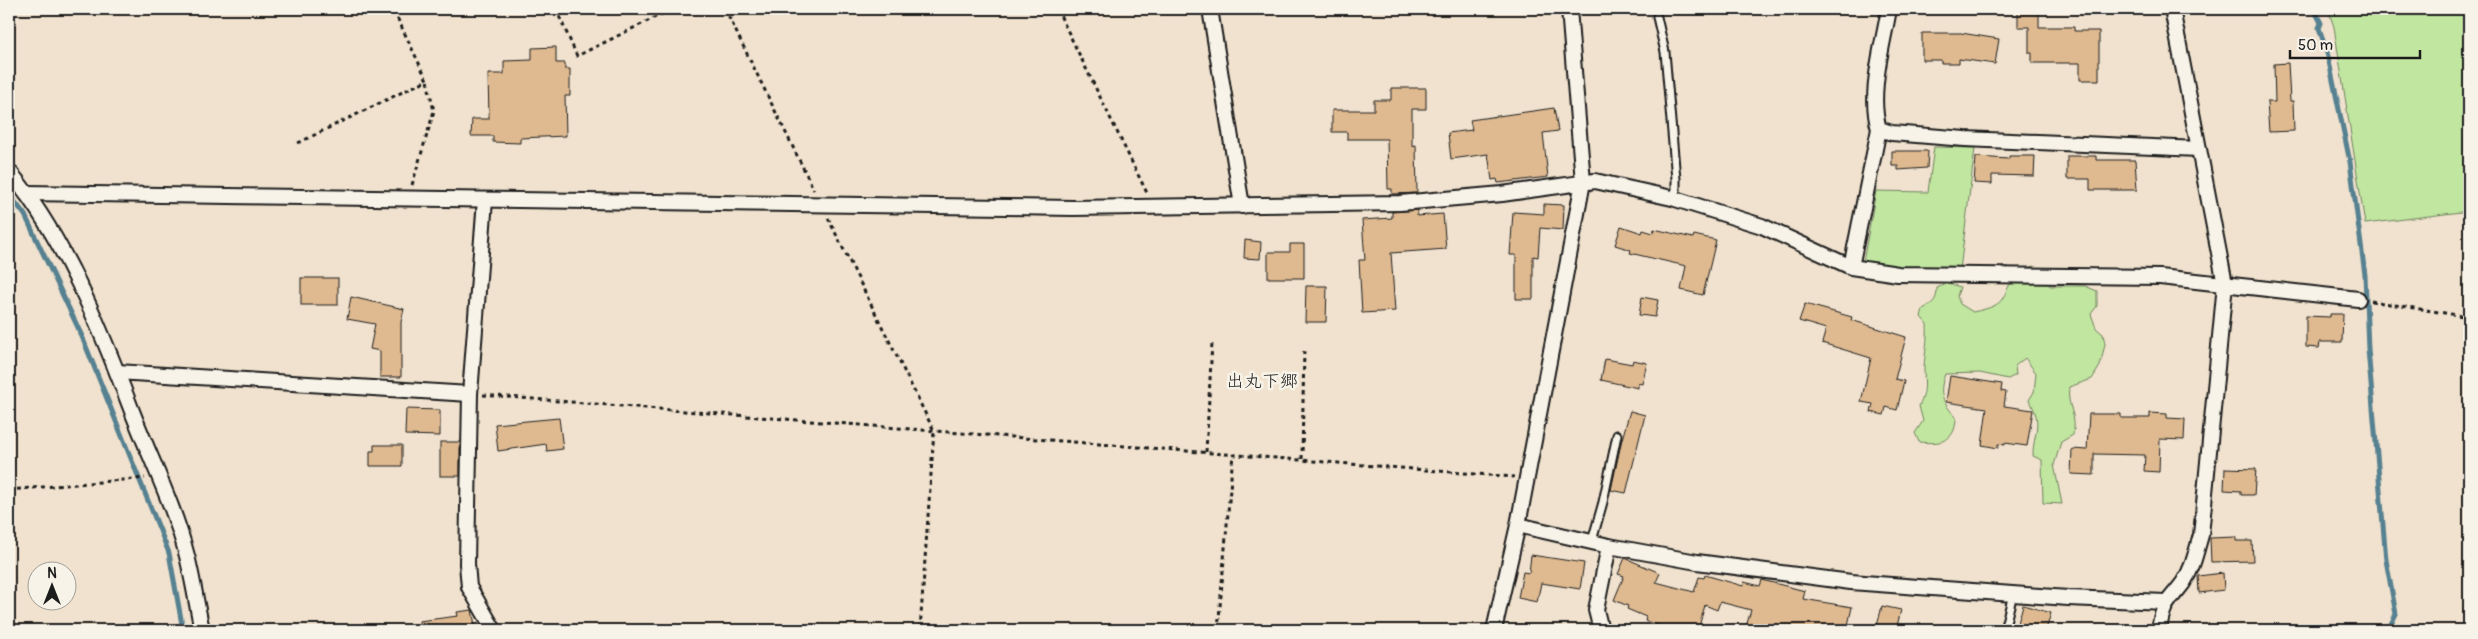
<svg xmlns="http://www.w3.org/2000/svg" width="2478" height="639" font-family="Pangolin,'Klee One',sans-serif">
<style>
.green{fill:#c1e6a0;stroke:#6e815e}
.lines{fill:none;stroke-linecap:round;stroke-linejoin:round}
.stream{stroke:#578191;stroke-width:5}
.building{fill:#dfba90;stroke:#1c1c1c}
.service-casing{stroke:#1c1c1c;stroke-width:11}
.minor-casing{stroke:#1c1c1c;stroke-width:18}
.path{stroke:#1c1c1c;stroke-width:3;stroke-dasharray:4 4;stroke-linecap:butt}
.service{stroke:#f7f3e8;stroke-width:7}
.minor{stroke:#f7f3e8;stroke-width:14}
.labels{text-anchor:middle;dominant-baseline:central;stroke-width:5;stroke-linejoin:round;paint-order:stroke}
.quarter-label{font-size:18px;fill:#1c1c1c;stroke:#f7f3e8}
</style>
<rect width="100%" height="100%" fill="#f0e2ce"/>
<filter id="ink" filterUnits="userSpaceOnUse"><feTurbulence type="fractalNoise" baseFrequency=".02" numOctaves="2"/><feDisplacementMap in="SourceGraphic" scale="10" xChannelSelector="R" yChannelSelector="G"/><feConvolveMatrix kernelMatrix="1 2 1 2 8 2 1 2 1" color-interpolation-filters="sRGB"/></filter>
<g filter="url(#ink)">
<g class="green">
<path d="M2328,9h141v202l-104,13 -31,-197z"/>
<path d="M1934,147l41,1 -15,122 -59,-3 -38,-5 13,-71 52,1z"/>
<path d="M2033,266l7,4 10,16h35l12,5v15l-6,8 5,14 7,6 2,10 -5,22 -8,13 -23,8c-3,20 9,27 4,48l-12,7 -7,23 8,39 -19,-1 -1,-43 -9,-4c0,-24 11,-32 -4,-56l5,-8 2,-19 -11,-15 -10,8 1,9 -8,4 -28,-6 -35,1c-7,20 -3,28 11,43 0,26 -17,27 -37,25l-4,-9 8,-12 -4,-15c8,-14 5,-24 5,-39 1,-14 4,-28 3,-43l-6,-7 2,-8c10,-6 14,-8 14,-21l11,-5 12,4 -3,9 3,8 13,8c38,-8 25,-13 45,-41z"/>
</g>
<g class="lines">
<g class="stream">
<path d="M2314,9l7,14 -2,5 8,24 23,110 15,113 3,74 18,211 10,54 -8,16"/>
<path d="M9,194l16,21 56,119 88,219 14,77"/>
</g>
</g>
<g class="building">
<path d="M2018,9h21v18h35v4h25v49h-19v-17h-48v-10h-3v-26h-11z"/>
<path d="M1922,33h39l38,6 -4,25 -36,-5v4h-18v-3h-19z"/>
<path d="M556,47v16h9v6h5v27h-5l1,40 -46,2v5l-27,-1v-6h-22l1,-17h17l-1,-45h16v-13l28,-1v-12z"/>
<path d="M2288,63l2,38h3l1,30 -25,1 -2,-30h8l-1,-38z"/>
<path d="M1391,88h35v21h-14v37l4,-1 1,48 -25,1v-5h-4l-1,-50h-40v-7h-15v-22h42v-10h17z"/>
<path d="M1554,108l4,23 -15,2 5,44 -50,6 -1,-4 -5,1 -4,-26 -37,5 -3,-26 24,-3 -2,-10z"/>
<path d="M1892,151h36l-1,17 -29,2v-4h-6z"/>
<path d="M2009,156h26l-1,20 -42,-1v9l-18,-1 2,-26 33,2z"/>
<path d="M2067,156h29v4h39l2,30h-47v-11h-23z"/>
<path d="M1544,204l20,1 -1,25 -23,-2 -2,29 -5,-1v43h-17v-44h-6l3,-43 31,2z"/>
<path d="M1417,210v6l26,-2 3,35 -55,4 4,58 -33,2 -3,-53h6l-3,-40 30,-2v-6z"/>
<path d="M1621,226l21,7 1,-3 10,3 1,-4 39,9 1,-3 22,5 -13,55 -22,-5 5,-24 -56,-13 1,-3 -16,-5z"/>
<path d="M1245,240l16,2 -1,17 -16,-1z"/>
<path d="M1290,244h14v34h-36v-26h22z"/>
<rect x="301" y="278" width="37" height="27"/>
<path d="M1306,286h21l-1,36h-21z"/>
<path d="M351,297l53,12 -3,13v55h-21v-26l-10,-2 5,-25 -28,-5z"/>
<path d="M1642,297l16,3 -3,17 -16,-2z"/>
<path d="M1805,304l47,13 -1,3 55,17 -11,42 9,2 -7,29 -11,-3 -2,8 -13,-3 2,-8 -12,-2 10,-44 -49,-15 4,-14 -27,-8z"/>
<path d="M2330,314h13l-1,28h-22l-1,6 -13,-1v-31l24,1z"/>
<path d="M1605,359l27,5 1,-4 14,3 -5,21 -4,-1v5l-37,-8z"/>
<path d="M1950,376l52,8 -1,7 5,1 -2,14 29,4 -6,36 -22,-3v2l-7,-1v4l-16,-3 5,-37 -41,-6z"/>
<path d="M406,409l34,1v26l-35,-1z"/>
<path d="M1630,411l15,4 -19,78 -15,-3 11,-51z"/>
<path d="M2150,413l17,1v4l18,1 -1,21 -24,-1 -1,33 -15,-1 1,-16 -51,-1v21l-23,-1 1,-25 15,1 2,-36h32v4h29z"/>
<path d="M559,418l4,31 -16,2 -1,-7 -48,7 -3,-27z"/>
<rect x="440" y="442" width="20" height="34"/>
<path d="M374,445h28v21h-32v-15h4z"/>
<path d="M2225,468l31,1 -2,26h-13v-4l-17,-1z"/>
<path d="M2236,537v4h16l1,20 -42,1 -1,-24z"/>
<path d="M1531,555l53,8 -4,26 -39,-6 -4,19 -19,-4 5,-26 6,1z"/>
<path d="M1625,558l35,15 -4,9 38,10 5,-15 5,1 1,-3 38,11 1,-4 16,4 2,-6 43,11 -2,8 49,8 -5,23h-102l6,-20 -31,-8 -3,8 -12,-5 -7,25h-23l-30,-9 1,-4 -19,-8 1,-3 -14,-6 10,-24 -6,-2z"/>
<path d="M2223,573l1,17 -25,3 -1,-17z"/>
<path d="M2023,605l28,8 -5,17h-30z"/>
<path d="M1882,606l19,4 -5,20h-20z"/>
<path d="M472,610l4,20h-56l-1,-9 39,-5 -1,-4z"/>
</g>
<g class="lines">
<defs>
<g id="service">
<path d="M1657,17l8,35 11,127v11l-4,8"/>
<path d="M1592,541l11,-39 14,-67"/>
<path d="M2004,630l9,-36"/>
</g>
<g id="minor">
<path d="M1210,9l32,197"/>
<path d="M1889,9c-6,36 -21,85 -10,120l13,4 73,6 234,10"/>
<path d="M9,171c55,66 91,156 121,235 19,50 44,99 57,150 6,24 10,50 15,74"/>
<path d="M26,193l1047,15 327,-5 102,-9 93,-13 77,17 90,28 89,41 47,7 262,3 198,22"/>
<path d="M485,200l-15,194 -3,170 2,23 25,43"/>
<path d="M1851,267l28,-138"/>
<path d="M117,372l353,22"/>
<path d="M1518,525l91,21 88,16 154,20 217,16 98,4"/>
<path d="M1494,630l24,-105 65,-343 -14,-173"/>
<path d="M1601,630l-5,-20 13,-64"/>
<path d="M2159,630c4,-28 9,-27 24,-47 10,-15 13,-31 18,-48l24,-251 -53,-275"/>
</g>
</defs>
<use href="#service" class="service-casing"/>
<use href="#minor" class="minor-casing"/>
<g class="path">
<path d="M556,9l21,47 95,-47"/>
<path d="M725,9l89,181"/>
<path d="M1057,9l90,184"/>
<path d="M298,143l129,-63 -34,-71"/>
<path d="M412,185l22,-74 -7,-31"/>
<path d="M828,218l106,213 -14,199"/>
<path d="M2371,301l98,16"/>
<path d="M483,395l1031,82"/>
<path d="M1206,452l6,-109"/>
<path d="M1302,459l2,-111"/>
<path d="M9,490l136,-12"/>
<path d="M1218,630l15,-176"/>
</g>
<use href="#service" class="service"/>
<use href="#minor" class="minor"/>
</g>
</g>
<g class="labels">
<g class="quarter-label">
<text x="1262" y="381">出丸下郷</text>
</g>
</g>
<rect width="2478" height="639" fill="none" stroke="#f7f3e8" stroke-width="30"/>
<rect x="15" y="15" width="2448" height="609" fill="none" stroke="#1c1c1c" stroke-width="2" filter="url(#ink)"/>
<g transform="translate(52 586)"><circle r="24" fill="#f7f3e8" stroke="#9f9d96"/>
<path d="M0-4L9 19L0 12L-9 19Z" fill="#1c1c1c"/>
<text y="-8" font-size="14" font-weight="bold" text-anchor="middle" fill="#1c1c1c">N</text>
</g>
<path d="M2290 50v8h130v-8" fill="none" stroke="#1c1c1c" stroke-width="2.5"/>
<text x="2298" y="50" font-size="15" fill="#1c1c1c" stroke="#f7f3e8" stroke-width="4" paint-order="stroke">50 m</text>
</svg>
